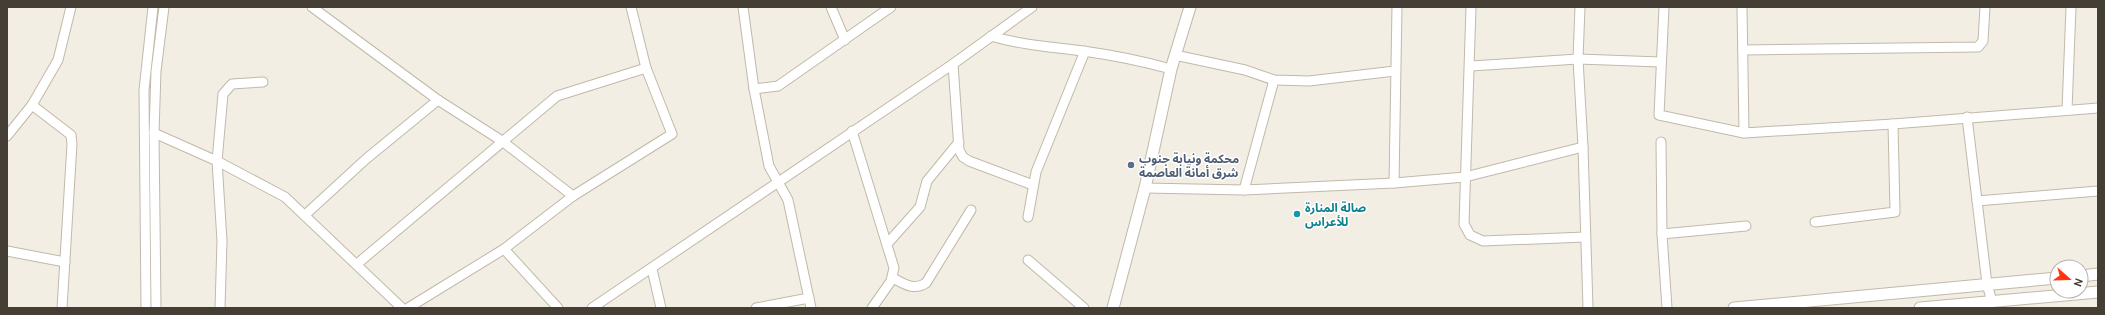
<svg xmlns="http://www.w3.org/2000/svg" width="2105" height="315" font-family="Cabin,'Noto Sans Arabic',sans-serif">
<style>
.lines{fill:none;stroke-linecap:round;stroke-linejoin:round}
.minor-casing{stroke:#c1b9a9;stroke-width:11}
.tertiary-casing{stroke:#c1b9a9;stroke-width:13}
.minor{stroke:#fff;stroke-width:9}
.tertiary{stroke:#fff;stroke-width:11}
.service-dot{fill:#5c6f8a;stroke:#fff;stroke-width:1.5}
.culture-dot{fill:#0f9aa8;stroke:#fff;stroke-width:1.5}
.labels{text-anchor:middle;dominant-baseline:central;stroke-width:3;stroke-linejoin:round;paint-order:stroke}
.service-label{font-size:12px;font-weight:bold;fill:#4e5e75;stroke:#fff;text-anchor:start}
.culture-label{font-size:12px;font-weight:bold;fill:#0d838f;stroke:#fff;text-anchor:start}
</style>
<rect width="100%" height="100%" fill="#f3eee4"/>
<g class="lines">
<defs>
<g id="minor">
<path d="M312,7l126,93 64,41 71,55"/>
<path d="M743,7l11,82 15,77 19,34 23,108"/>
<path d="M831,7l14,33"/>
<path d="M1471,7l-7,217 6,11 13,6 102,-4"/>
<path d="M1664,7l-5,108 85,18"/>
<path d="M1742,7l2,126 149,-9 205,-16"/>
<path d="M991,36c30,9 61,11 92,15 29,4 59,10 88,18"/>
<path d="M1743,50l235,-3 5,-6 2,-34"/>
<path d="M1175,55l70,15 29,10 35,1 86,-10"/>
<path d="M953,64l6,86 4,7 6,4 64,24"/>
<path d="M1471,66l107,-7 83,3"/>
<path d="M754,89l24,-3 113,-79"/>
<path d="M32,105l39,30 1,9 -10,164"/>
<path d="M2067,110l4,-103"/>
<path d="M1967,117l20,167 5,18"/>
<path d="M852,131l42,137 -3,13 -19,27"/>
<path d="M154,133l63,28 68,36 117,111"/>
<path d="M7,136l25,-31 26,-45 13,-53"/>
<path d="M1661,142l1,92 5,74"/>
<path d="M1583,147l5,161"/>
<path d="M1394,183l3,-176"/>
<path d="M1145,188l99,2 150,-7 71,-6 118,-30 -5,-88 2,-52"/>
<path d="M1244,190l30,-110"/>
<path d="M1977,201l121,-10"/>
<path d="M305,215l61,-56 72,-59"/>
<path d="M1028,217l8,-45 49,-121"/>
<path d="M1815,222l80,-10 -2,-88"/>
<path d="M1662,234l84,-8"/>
<path d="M887,244l33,-37 7,-26 32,-39"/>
<path d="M504,249l54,59"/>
<path d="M7,251l58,11"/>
<path d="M1028,260l56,48"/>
<path d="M357,264l200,-168 89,-28"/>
<path d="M652,269l9,39"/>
<path d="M893,278c11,6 21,13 33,5l45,-73"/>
<path d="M146,308l-2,-218 9,-83"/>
<path d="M156,308l-2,-175 2,-62 8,-64"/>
<path d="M220,308l2,-67 -5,-80 6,-67 9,-10 31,-2"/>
<path d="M408,308l96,-59 69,-53 99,-62 -26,-66 -15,-61"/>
<path d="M592,308l361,-244 79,-57"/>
<path d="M756,308l53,-10"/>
</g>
<g id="tertiary">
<path d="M2081,276l17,-2"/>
<path d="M1113,308l32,-120 26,-119 19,-62"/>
<path d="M1734,308l323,-30"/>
<path d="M1920,308l178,-16"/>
</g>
</defs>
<use href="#minor" class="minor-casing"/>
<use href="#tertiary" class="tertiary-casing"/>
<use href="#minor" class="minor"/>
<use href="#tertiary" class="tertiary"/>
</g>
<circle class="service-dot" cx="1131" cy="165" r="4"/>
<circle class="culture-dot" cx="1297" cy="214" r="4"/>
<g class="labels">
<g class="service-label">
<text x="1139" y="158">محكمة ونيابة جنوب<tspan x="1139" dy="14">شرق أمانة العاصمة</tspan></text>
</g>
<g class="culture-label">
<text x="1305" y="207">صالة المنارة<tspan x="1305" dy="14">للأعراس</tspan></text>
</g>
</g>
<rect width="2105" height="315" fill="none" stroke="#453e34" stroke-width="16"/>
<g transform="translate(2069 279) rotate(110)"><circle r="19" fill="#ffffff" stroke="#b5b2ae"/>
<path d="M0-3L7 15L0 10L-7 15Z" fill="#ff360f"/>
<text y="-6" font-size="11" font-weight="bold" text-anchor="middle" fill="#453e34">N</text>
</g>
</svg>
